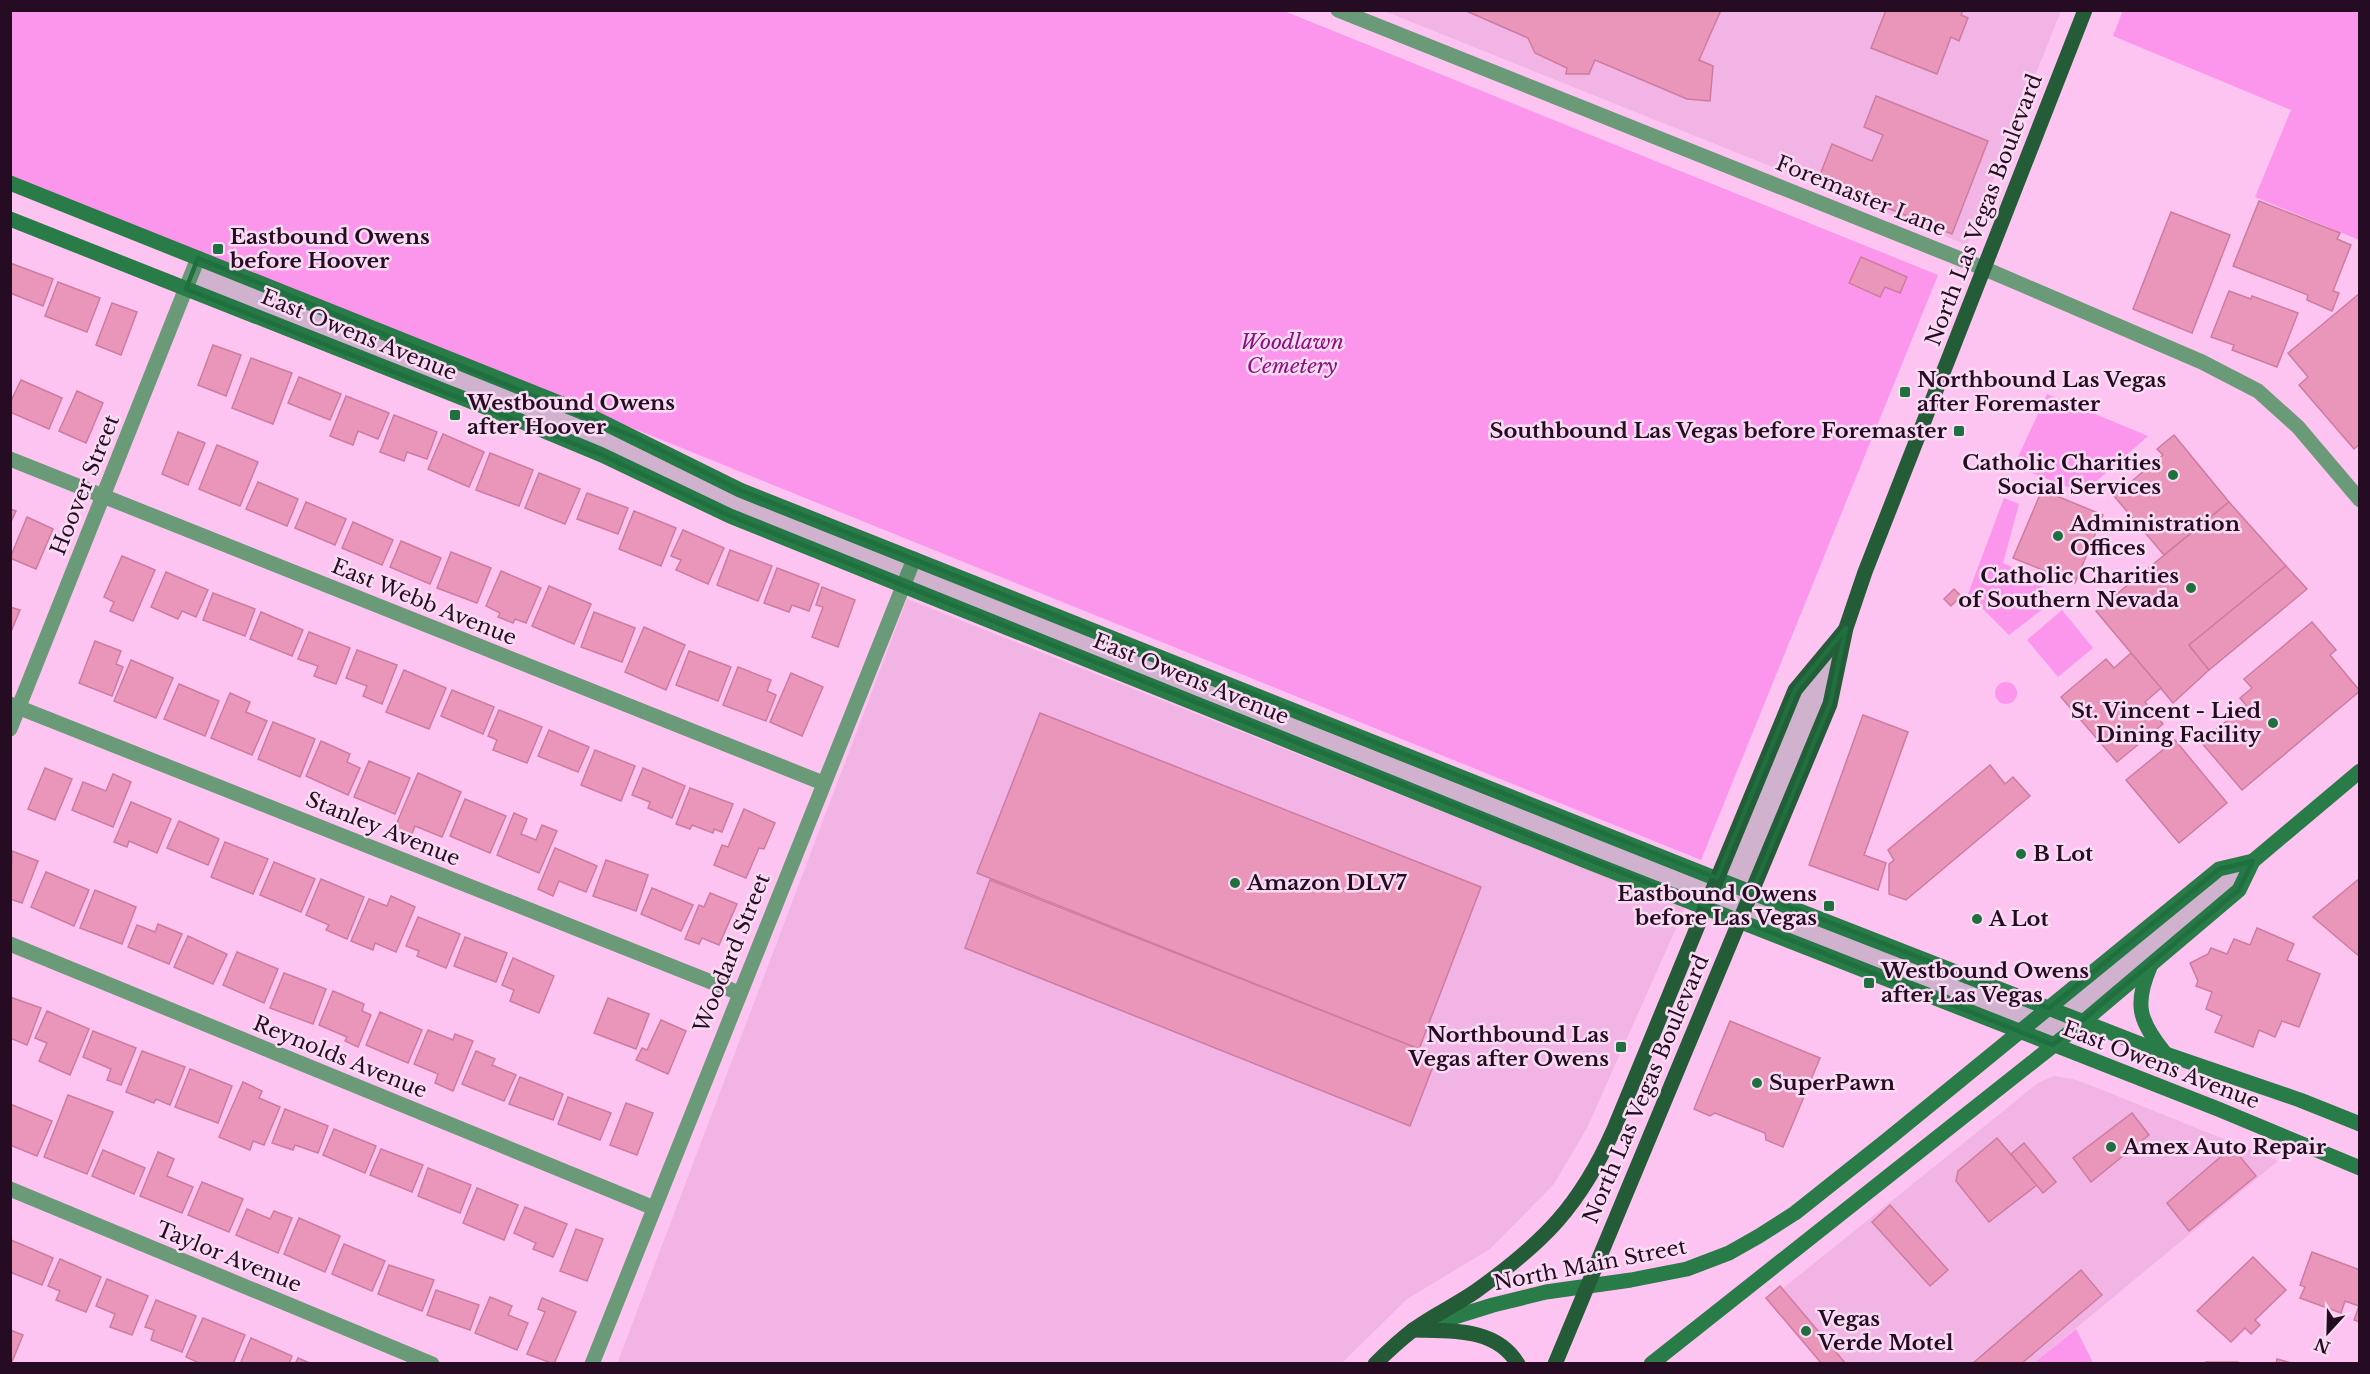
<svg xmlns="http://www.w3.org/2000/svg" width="2370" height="1374" font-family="'Libre Baskerville',serif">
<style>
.built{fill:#f1b4e5}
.green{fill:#fc96ec}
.building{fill:#ea96ba;stroke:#cd7c9f;stroke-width:1.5}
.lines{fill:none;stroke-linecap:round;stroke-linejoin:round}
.minor{stroke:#6a9a77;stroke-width:15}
.secondary{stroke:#297b48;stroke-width:15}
.primary{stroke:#245c38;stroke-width:15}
.marked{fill:#1f6f3f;fill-opacity:0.2;stroke:#1f6f3f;stroke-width:4.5;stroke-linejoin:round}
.poi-dot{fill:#1f6f3f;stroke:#f9dcf3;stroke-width:2}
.labels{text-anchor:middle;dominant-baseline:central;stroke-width:5;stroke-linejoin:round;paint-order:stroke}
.street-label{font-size:21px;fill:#260c22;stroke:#f9dcf3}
.poi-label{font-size:21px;font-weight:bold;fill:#260c22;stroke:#f9dcf3;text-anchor:start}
.park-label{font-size:21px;font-style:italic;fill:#8e0d82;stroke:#f9dcf3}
</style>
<rect width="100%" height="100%" fill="#fdc4f2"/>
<g class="built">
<path d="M1384,11h677l-94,234z"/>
<path d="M907,599l778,309 -98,220 -33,56 -64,65 -83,50 -65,64 -725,1z"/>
<path d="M2054,1076l19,3 17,6 188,76 -244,202h-208l-55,-65 267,-215z"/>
</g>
<g class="green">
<path d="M2123,10l236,1v229l-104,-43 36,-87 -178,-74z"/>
<path d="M10,11h1274l654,264 -237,585 -1690,-683z"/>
<path d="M2047,394l101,42 -65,57 -69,-27z"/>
<path d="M2004,498l15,6 -16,59 33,15 17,23 -44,34 -41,-41z"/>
<path d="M2062,610l31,38 -35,29 -31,-37z"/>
<circle cx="2006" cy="693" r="11"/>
<path d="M2076,1329l17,34h-59z"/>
</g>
<g class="building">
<path d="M1464,10h257l-22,50 14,6 -3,35 -23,-2 -92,-39 -6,14h-23l1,-6 -32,-15 -7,-15z"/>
<path d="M1886,10h77l-2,5 7,3 -9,23 -8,-4 -14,37 -66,-26z"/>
<path d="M1876,96l112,45 -36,93 -134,-54 14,-36 40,17 11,-26 -19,-8z"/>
<path d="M2259,201l81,32 -3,6 14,6 -18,46 6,2 -7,18 -25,-11 1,-5 -75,-29z"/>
<path d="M2171,212l59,23 -38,98 -59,-24z"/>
<path d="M1861,257l46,20 -7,16 -15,-6 -5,10 -31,-14z"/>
<path d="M10,263l43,16 -10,27 -33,-13z"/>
<path d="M58,282l42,16 -13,34 -42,-16z"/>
<path d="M2229,291l22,8 1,-3 46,17 -21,54 -45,-17 2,-5 -23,-8z"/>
<path d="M2360,293v151l-6,5 -55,-64 9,-8 -20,-24z"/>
<path d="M112,303l25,9 -16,43 -25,-10z"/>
<path d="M213,345l28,10 -15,41 -28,-11z"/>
<path d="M251,358l41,15 -19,51 -41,-16z"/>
<path d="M299,377l42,17 -11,26 -42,-17z"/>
<path d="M21,380l41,18 -13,31 -39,-17v-9z"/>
<path d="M77,391l26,12 -17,40 -27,-12z"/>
<path d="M346,396l43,17 -11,26 -20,-8 -5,14 -23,-9z"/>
<path d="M394,415l43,17 -10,27 -20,-7 -3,9 -24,-9z"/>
<path d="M178,432l27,11 -17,42 -26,-11z"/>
<path d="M443,434l41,18 -15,35 -41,-18z"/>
<path d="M2174,435l55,67 -65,53 -50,-59 49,-41 -6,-6z"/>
<path d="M217,445l41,17 -18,44 -41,-17z"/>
<path d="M490,453l43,17 -14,36 -43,-16z"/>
<path d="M539,473l41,16 -15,35 -40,-16z"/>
<path d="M258,482l40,17 -11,27 -41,-17z"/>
<path d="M2042,490l61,25 -28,68 -62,-25z"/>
<path d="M587,493l41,15 -10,26 -41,-15z"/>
<path d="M306,502l40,17 -11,26 -40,-17z"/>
<path d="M2229,502l57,64 -97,79 20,25 -36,33 -77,-92z"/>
<path d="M10,509l6,2 -6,13z"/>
<path d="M634,511l42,17 -15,38 -42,-17z"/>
<path d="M27,517l26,12 -17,40 -26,-11z"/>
<path d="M353,522l40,18 -11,25 -40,-17z"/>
<path d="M683,530l41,18 -16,36 -32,-14 5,-10 -10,-4z"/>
<path d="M401,541l40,17 -11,26 -40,-17z"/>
<path d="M730,550l42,16 -14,35 -41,-16z"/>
<path d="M451,552l40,16 -14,35 -40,-15z"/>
<path d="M122,556l33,14 -22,51 -23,-10 4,-9 -10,-5z"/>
<path d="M2286,566l21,23 -98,81 -20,-25z"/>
<path d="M777,568l42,16 -10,27 -17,-6 -3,7 -25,-9z"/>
<path d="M501,571l40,17 -15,35 -11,-4 -2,4 -15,-6 2,-4 -14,-7z"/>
<path d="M166,572l42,18 -12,27 -14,-6 -4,8 -27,-12z"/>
<path d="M549,586l42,18 -17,40 -42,-18z"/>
<path d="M822,587l33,13 -17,47 -26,-10 11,-30 -7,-2z"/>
<path d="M1954,589l7,7 -10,10 -7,-7z"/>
<path d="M213,593l42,16 -10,27 -42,-16z"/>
<path d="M10,607l10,3 -10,24z"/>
<path d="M261,612l42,18 -11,26 -42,-17z"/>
<path d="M594,612l41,16 -13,34 -41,-15z"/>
<path d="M2312,622l24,28 -6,5 30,36 -118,99 -41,-48 45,-37 -6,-7 12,-10 -8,-9z"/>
<path d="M644,627l41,18 -19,45 -41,-18z"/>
<path d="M309,632l41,16 -14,36 -22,-8 4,-10 -20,-7z"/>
<path d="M95,641l26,10 -5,13 7,3 -11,29 -33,-13z"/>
<path d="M357,650l40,15 -15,39 -19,-8 4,-10 -21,-8z"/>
<path d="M689,651l42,16 -13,34 -42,-16z"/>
<path d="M2131,653l30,35 -16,14 18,22 -46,38 -56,-65 45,-38 8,9z"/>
<path d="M131,660l42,18 -17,40 -42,-17z"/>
<path d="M738,667l33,13 -4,11 9,4 -10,26 -43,-16z"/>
<path d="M404,670l42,18 -17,41 -43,-17z"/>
<path d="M791,673l32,14 -21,49 -32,-14z"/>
<path d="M179,684l40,17 -14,35 -41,-17z"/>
<path d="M452,690l42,17 -11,27 -42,-18z"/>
<path d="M230,693l20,9 -4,10 21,9 -15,34 -41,-17z"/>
<path d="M499,710l43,17 -15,36 -34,-13 4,-10 -9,-4z"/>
<path d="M1040,713l441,174 -62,162 -442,-176z"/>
<path d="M1863,715l45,17 -44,123 22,8 -8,27 -69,-25z"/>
<path d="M273,722l42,17 -15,38 -42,-18z"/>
<path d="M549,730l40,17 -11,25 -40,-16z"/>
<path d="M2175,740l52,63 -48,40 -53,-63z"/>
<path d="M321,741l29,13 -3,8 13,6 -12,27 -42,-19z"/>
<path d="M595,750l40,16 -14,35 -40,-16z"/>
<path d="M369,761l41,17 -15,36 -41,-17z"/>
<path d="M1990,765l15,19 8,-7 17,19 -124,104 -17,-6v-30l5,-4 -6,-10z"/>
<path d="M45,768l27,11 -17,41 -27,-11z"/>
<path d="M643,768l42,18 -13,32 -24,-10 2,-6 -18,-7z"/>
<path d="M418,773l43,19 -19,45 -27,-11 -5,13 -17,-7z"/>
<path d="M113,774l18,8 -18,45 -41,-17 11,-28 23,9z"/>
<path d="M690,788l43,16 -11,28 -8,-3 -1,4 -21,-8 -2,4 -14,-5z"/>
<path d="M465,799l41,17 -16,37 -40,-17z"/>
<path d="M131,802l40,17 -14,34 -28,-12 -2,6 -13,-5z"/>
<path d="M744,809l31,14 -11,26 -5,-1 -13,30 -32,-13 8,-20 6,2z"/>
<path d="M514,813l13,6 -6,15 15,6 6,-15 15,6 -18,42 -42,-18z"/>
<path d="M179,821l40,18 -11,26 -41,-17z"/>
<path d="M225,842l43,17 -15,35 -42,-17z"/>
<path d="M555,848l42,18 -11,26 -27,-11 -6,15 -15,-7z"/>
<path d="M12,851l26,10 -16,42 -12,-4z"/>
<path d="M606,860l42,15 -12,36 -43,-15z"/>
<path d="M274,862l41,17 -14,33 -41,-17z"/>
<path d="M46,872l43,18 -15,36 -43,-19z"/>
<path d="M2360,878v79l-47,-40z"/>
<path d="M321,879l43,18 -17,42 -21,-9 3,-5 -23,-10z"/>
<path d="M990,880l447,176 -27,70 -445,-178z"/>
<path d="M652,888l41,17 -12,26 -40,-17z"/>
<path d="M95,890l41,17 -14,37 -42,-16z"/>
<path d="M710,893l27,11 -18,41 -17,-7 -3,6 -14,-5 14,-34 5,2z"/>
<path d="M391,896l24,11 -19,45 -21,-9 -2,7 -22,-9 18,-42 18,7z"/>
<path d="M418,917l42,17 -14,34 -29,-12 2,-5 -13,-5z"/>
<path d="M158,924l24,10 -13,30 -41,-17 9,-22 18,7z"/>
<path d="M2257,928l37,16 -7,16 33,14 -21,53 -17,-6 -7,16 -16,-7 -6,17 -38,-15 7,-16 -16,-7 6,-17 -16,-6 2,-5 -8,-18 18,-9 3,-6 16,6 7,-15 16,6z"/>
<path d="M188,936l39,18 -14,30 -39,-17z"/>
<path d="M465,937l42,16 -11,29 -42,-16z"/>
<path d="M237,952l41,17 -14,34 -41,-18z"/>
<path d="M513,958l41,18 -15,37 -29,-12 4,-11 -12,-5z"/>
<path d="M284,973l42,16 -13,35 -43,-16z"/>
<path d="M333,991l31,13 -2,7 9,4 -13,32 -13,-6 2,-4 -28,-12z"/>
<path d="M10,997l31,11 -14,37 -17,-7z"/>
<path d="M608,998l41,16 -13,35 -42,-16z"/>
<path d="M47,1011l42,18 -19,46 -31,-14 8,-18 -12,-5z"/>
<path d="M380,1012l42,18 -14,33 -42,-18z"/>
<path d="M661,1020l25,11 -18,43 -32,-14 6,-12 5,2z"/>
<path d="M1730,1021l90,37 -37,89 -17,-7 -1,-7 -50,-20 -5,3 -16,-7z"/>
<path d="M428,1030l25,10 2,-6 18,7 -20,50 -18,-8 3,-9 -24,-10z"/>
<path d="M93,1031l43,17 -15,37 -14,-5 4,-11 -28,-12z"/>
<path d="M142,1051l43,16 -15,38 -14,-6 -2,4 -28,-11z"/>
<path d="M476,1051l19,8 -3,6 24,10 -12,26 -42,-17z"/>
<path d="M190,1069l42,17 -14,37 -43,-16z"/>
<path d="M520,1077l43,17 -10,26 -44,-16z"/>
<path d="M243,1082l19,9 -3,7 21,9 -16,38 -11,-4 -3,9 -31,-13z"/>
<path d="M68,1095l45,17 -26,62 -43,-17z"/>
<path d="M568,1097l43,16 -11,27 -42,-16z"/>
<path d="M626,1103l27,10 -16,42 -27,-10z"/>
<path d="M10,1104l42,17 -15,35 -27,-11z"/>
<path d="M285,1109l43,17 -10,27 -23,-8 -2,5 -21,-7z"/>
<path d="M2132,1113l17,22 -58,47 -18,-24z"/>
<path d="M334,1129l42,17 -11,27 -42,-18z"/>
<path d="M1997,1138l40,47 -48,37 -33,-41 2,-10z"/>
<path d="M2024,1143l32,39 -13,11 -32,-39z"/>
<path d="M2232,1147l24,29 -67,55 -22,-28z"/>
<path d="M381,1149l42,16 -11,27 -42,-17z"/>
<path d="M103,1150l42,18 -11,26 -42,-18z"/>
<path d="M158,1152l16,7 -7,17 26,11 -11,26 -42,-17z"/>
<path d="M428,1168l43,17 -11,28 -42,-17z"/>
<path d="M202,1182l41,17 -14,33 -41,-17z"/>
<path d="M477,1188l41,17 -14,35 -41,-17z"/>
<path d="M1890,1205l58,65 -18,16 -58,-64z"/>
<path d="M525,1207l42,17 -14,33 -20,-8 3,-6 -22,-10z"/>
<path d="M247,1209l23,10 4,-8 18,7 -14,35 -42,-18z"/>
<path d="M299,1218l41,18 -15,36 -41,-18z"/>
<path d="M576,1229l27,10 -16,42 -27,-10z"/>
<path d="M11,1240l42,18 -11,27 -32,-13z"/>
<path d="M344,1244l41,17 -13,30 -40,-17z"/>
<path d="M2312,1252l48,18v52l-6,-2 5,-14 -14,-5 -4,12 -41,-15 5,-11 -5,-2z"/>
<path d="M2253,1257l33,33 -31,30 5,5 -9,9 -6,-6 -14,14 -34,-31z"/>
<path d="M60,1259l41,18 -15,35 -30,-12 4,-9 -12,-5z"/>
<path d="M389,1265l45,15 -12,31 -44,-17z"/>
<path d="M2081,1270l21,25 -81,69h-49z"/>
<path d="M107,1279l41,17 -16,39 -22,-8 5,-13 -19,-8z"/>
<path d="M1780,1286l66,78h-24l-56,-66z"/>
<path d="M436,1290l43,15 -9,25 -43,-15z"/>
<path d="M490,1297l22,9 -4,9 20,8 -11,27 -42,-17z"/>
<path d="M542,1298l34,14 -22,52 -27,-10 18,-42 -7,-3z"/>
<path d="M156,1300l40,16 -14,36 -31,-12 3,-10 -9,-3z"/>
<path d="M203,1318l42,17 -12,29h-32l-15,-7z"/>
<path d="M10,1330l13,5 -12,29h-1z"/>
<path d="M251,1338l41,18 -3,8h-49z"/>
<path d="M298,1358l14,6h-17z"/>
<path d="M2277,1359l18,5h-19z"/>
<rect x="2206" y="1362" width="32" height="2"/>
</g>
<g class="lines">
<g class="minor">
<path d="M1338,10l645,258 219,94 56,29 40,36 62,73"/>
<path d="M10,459l813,324"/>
<path d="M10,704l729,289"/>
<path d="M10,729l188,-471"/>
<path d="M10,944l644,264"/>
<path d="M10,1189l422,175"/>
<path d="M592,1364l322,-805"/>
</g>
<g class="secondary">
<path d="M10,183l572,229 158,78 962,383 464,181 134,46 60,24"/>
<path d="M10,219l508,201 84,35 128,61 856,345 632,248 142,59"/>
<path d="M2150,967c-16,37 -11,54 14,85"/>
<path d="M1419,1328l74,-23 53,-13 85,-12 56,-11 42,-16 30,-17 36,-23 92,-73 332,-271 34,-8"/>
<path d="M1651,1364l432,-342 156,-132 14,-29 107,-90"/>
</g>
<g class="primary">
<path d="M1413,1330c38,1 83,-3 105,34"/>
<path d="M1375,1364c12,-12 25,-24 38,-34 20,-15 43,-25 63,-39 68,-49 104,-85 138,-162l181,-439 50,-60"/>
<path d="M1555,1364l275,-660 16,-76 19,-56 220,-562"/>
</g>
</g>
<path class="marked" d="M198,258l439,180 103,52 977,388 78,-188 51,-62 -16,76 -78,188 297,116 170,-139 34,-8 -14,29 -186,155 -1323,-529 -128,-61 -416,-166z"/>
<g class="poi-dot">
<rect x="212" y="243" width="12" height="12" rx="3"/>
<rect x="1899" y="386" width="12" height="12" rx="3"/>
<rect x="449" y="409" width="12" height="12" rx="3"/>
<rect x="1953" y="425" width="12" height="12" rx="3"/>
<circle cx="2173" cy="475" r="6"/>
<circle cx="2058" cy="536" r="6"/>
<circle cx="2191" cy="588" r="6"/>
<circle cx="2273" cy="723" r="6"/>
<circle cx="2021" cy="854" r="6"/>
<circle cx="1235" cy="883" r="6"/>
<rect x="1823" y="900" width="12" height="12" rx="3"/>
<circle cx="1977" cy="919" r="6"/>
<rect x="1863" y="977" width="12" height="12" rx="3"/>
<rect x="1615" y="1041" width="12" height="12" rx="3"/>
<circle cx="1757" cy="1083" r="6"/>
<circle cx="2111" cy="1147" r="6"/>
<circle cx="1806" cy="1331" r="6"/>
</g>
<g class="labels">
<g class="street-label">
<text transform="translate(1861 196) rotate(22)">Foremaster Lane</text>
<text transform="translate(1984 210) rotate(-69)">North Las Vegas Boulevard</text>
<text transform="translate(359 335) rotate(22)">East Owens Avenue</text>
<text transform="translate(85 485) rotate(-68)">Hoover Street</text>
<text transform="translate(424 602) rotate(22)">East Webb Avenue</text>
<text transform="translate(1191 679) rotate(22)">East Owens Avenue</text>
<text transform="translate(383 829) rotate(22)">Stanley Avenue</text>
<text transform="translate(732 953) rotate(-68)">Woodard Street</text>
<text transform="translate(340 1057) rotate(22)">Reynolds Avenue</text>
<text transform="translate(2161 1065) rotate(21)">East Owens Avenue</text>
<text transform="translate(1646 1089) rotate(-67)">North Las Vegas Boulevard</text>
<text transform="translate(229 1257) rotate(22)">Taylor Avenue</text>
<text transform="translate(1590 1265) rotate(-11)">North Main Street</text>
</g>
<g class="poi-label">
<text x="230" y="237">Eastbound Owens<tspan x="230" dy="24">before Hoover</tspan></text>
<text x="1917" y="380">Northbound Las Vegas<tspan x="1917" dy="24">after Foremaster</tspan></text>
<text x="467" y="403">Westbound Owens<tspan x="467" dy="24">after Hoover</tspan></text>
<text x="1947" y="431" text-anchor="end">Southbound Las Vegas before Foremaster</text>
<text x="2161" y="463" text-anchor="end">Catholic Charities<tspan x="2161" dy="24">Social Services</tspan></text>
<text x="2070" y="524">Administration<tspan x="2070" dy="24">Offices</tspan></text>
<text x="2179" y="576" text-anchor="end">Catholic Charities<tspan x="2179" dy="24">of Southern Nevada</tspan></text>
<text x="2261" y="711" text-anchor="end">St. Vincent - Lied<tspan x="2261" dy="24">Dining Facility</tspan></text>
<text x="2033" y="854">B Lot</text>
<text x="1247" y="883">Amazon DLV7</text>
<text x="1817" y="894" text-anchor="end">Eastbound Owens<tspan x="1817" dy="24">before Las Vegas</tspan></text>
<text x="1989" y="919">A Lot</text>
<text x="1881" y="971">Westbound Owens<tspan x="1881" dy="24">after Las Vegas</tspan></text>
<text x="1609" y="1035" text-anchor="end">Northbound Las<tspan x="1609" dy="24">Vegas after Owens</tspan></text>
<text x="1769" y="1083">SuperPawn</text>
<text x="2123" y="1147">Amex Auto Repair</text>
<text x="1818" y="1319">Vegas<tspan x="1818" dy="24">Verde Motel</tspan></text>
</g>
<g class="park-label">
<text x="1292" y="342">Woodlawn<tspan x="1292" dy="24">Cemetery</tspan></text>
</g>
</g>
<rect width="2370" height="1374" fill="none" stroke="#260c22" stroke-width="24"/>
<g transform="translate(2328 1332) rotate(202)" stroke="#f9dcf3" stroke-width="4.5" paint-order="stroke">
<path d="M0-4.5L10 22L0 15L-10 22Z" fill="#260c22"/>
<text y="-9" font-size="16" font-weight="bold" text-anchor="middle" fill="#260c22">N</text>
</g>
</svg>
